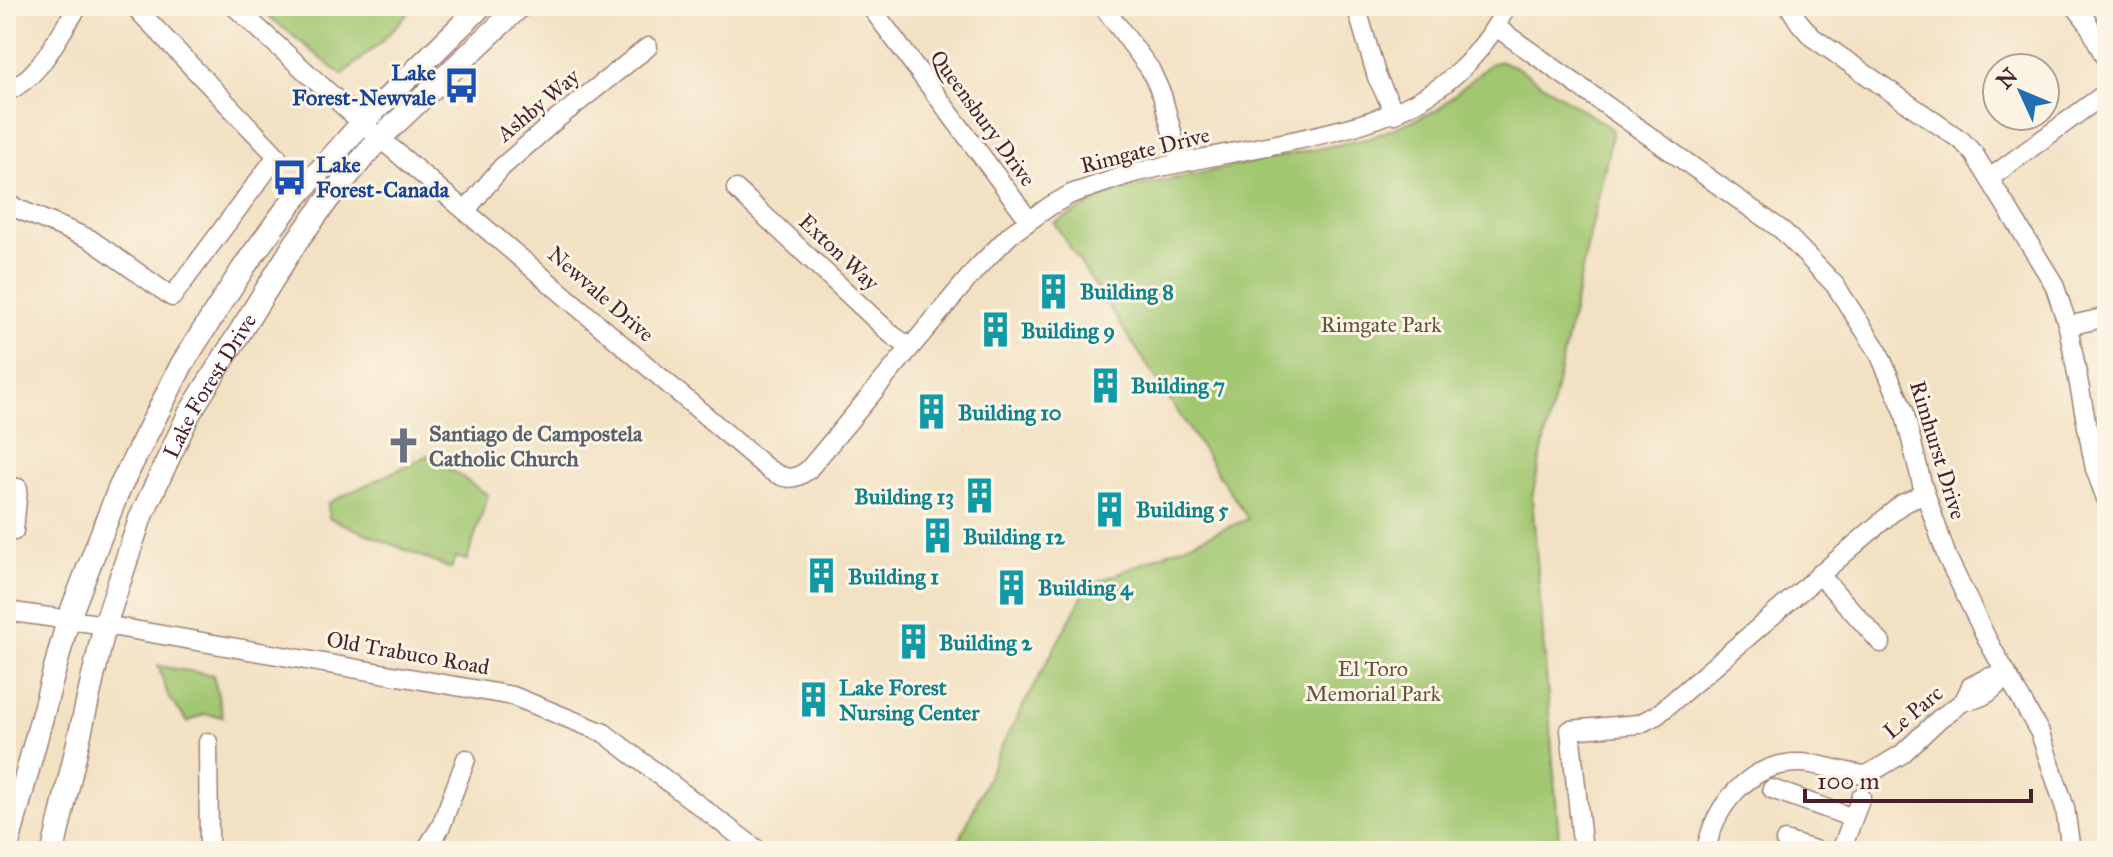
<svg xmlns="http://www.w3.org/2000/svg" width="2113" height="857" font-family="'IM FELL Great Primer',serif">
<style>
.green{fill:#a2c771;stroke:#76734e;stroke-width:2}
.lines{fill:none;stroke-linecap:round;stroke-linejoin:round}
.minor-casing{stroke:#9e8077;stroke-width:21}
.major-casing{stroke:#9e8077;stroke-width:25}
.minor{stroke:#fff;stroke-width:18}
.major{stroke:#fff;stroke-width:22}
.labels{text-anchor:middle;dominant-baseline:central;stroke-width:6;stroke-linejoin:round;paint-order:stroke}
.transit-label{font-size:22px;font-weight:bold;fill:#164399;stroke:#fcf5e5;text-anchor:end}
.street-label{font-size:22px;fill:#4a1f2b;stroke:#fcf5e5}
.culture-label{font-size:22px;font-weight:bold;fill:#0d838f;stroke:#fcf5e5;text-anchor:start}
.park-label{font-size:22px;fill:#645140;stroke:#fcf5e5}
.worship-label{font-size:22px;font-weight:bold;fill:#5b616d;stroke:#fcf5e5;text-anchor:start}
</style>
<rect width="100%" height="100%" fill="#fcf5e5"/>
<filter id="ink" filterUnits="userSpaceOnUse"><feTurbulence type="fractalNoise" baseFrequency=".0125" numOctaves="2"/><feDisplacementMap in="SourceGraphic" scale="16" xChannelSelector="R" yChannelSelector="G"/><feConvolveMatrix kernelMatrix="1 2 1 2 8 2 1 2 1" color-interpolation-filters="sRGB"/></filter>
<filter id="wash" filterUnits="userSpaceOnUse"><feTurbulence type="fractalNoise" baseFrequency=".006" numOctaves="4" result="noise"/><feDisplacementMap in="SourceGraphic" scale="32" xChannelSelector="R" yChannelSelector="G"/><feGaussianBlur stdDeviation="1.8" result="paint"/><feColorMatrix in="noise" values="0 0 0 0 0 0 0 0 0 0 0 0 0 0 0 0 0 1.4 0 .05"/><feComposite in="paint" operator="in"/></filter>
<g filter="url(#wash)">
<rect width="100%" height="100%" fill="#f2e1c3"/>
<g class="green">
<path d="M256,6h159l-36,38 -37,31z"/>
<path d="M1501,61l15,6 97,63 -81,367 28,354h-605l45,-102 88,-163 160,-67 -194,-296 65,-33 251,-52 66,-27 54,-47z"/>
<path d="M429,455l59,40 -21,65 -11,-3 -5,12 -122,-51 -1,-15z"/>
<path d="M158,666l55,9 10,42 -19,-3 -16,8 -19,-24z"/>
</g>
</g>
<g filter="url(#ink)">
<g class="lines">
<defs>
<g id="minor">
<path d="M234,6l128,117 406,346c16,10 24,13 40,1l169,-202 34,-34 39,-28 21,-12 59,-20c53,-13 108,-22 162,-33 97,-21 167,-41 215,-135"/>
<path d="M870,6l159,214"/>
<path d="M1103,6l47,63 12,26 18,67"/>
<path d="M1356,6l21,71 18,37"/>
<path d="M1789,6l10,16 13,15 150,104 12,13 80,130 14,42 27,143 12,32"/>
<path d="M2075,6l13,17 19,39"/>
<path d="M1496,27l287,204 52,54 43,66 26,60 18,73 25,73 41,84 52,92 25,75 6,43"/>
<path d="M6,92c37,-16 50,-56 73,-86"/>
<path d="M1990,178l117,-86"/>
<path d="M736,189l156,146 18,12"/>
<path d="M6,204l84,35 82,58 105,-141 -143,-150"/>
<path d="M466,210l36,-43 55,-48 91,-72"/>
<path d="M2068,326l39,-9"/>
<path d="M6,487l12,1 -4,43h-8"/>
<path d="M1819,574l62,69"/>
<path d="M6,611l99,14 408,71 91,37 155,118"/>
<path d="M1964,701c20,-2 31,-11 42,-28"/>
<path d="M208,742l1,103 2,6"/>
<path d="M1772,789l81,29"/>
<path d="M1785,841l33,10"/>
<path d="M425,851l16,-25 25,-67"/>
<path d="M1583,851l-13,-121 69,-6 18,-9 245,-211 23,-10"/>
<path d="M1706,851c8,-45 43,-88 93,-88 23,0 45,11 68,12l35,-21 37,-35 25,-18 7,-15 16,-8 19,-5"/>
<path d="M1841,851l20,-54"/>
</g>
<g id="major">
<path d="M6,851l62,-231 51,-131 63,-125 64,-100 44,-60 72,-81 119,-117"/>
<path id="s1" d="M53,851l52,-226 35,-106 49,-105 107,-172 33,-44 51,-60 140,-132"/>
</g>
</defs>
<use href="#minor" class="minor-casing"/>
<use href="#major" class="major-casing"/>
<use href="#minor" class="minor"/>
<use href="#major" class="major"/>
</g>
</g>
<defs>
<symbol id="bus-bare" viewBox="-9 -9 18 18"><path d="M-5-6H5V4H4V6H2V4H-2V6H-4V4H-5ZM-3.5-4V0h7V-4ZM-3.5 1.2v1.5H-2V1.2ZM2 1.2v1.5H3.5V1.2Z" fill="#1a4fb4" stroke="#fcf5e5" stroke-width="2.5" paint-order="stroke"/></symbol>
<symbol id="building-bare" viewBox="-9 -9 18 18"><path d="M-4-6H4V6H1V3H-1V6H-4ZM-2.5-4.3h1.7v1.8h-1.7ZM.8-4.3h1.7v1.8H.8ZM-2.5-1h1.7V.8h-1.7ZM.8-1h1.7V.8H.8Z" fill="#0f9aa8" stroke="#fcf5e5" stroke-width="2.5" paint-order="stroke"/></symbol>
<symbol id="church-bare" viewBox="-9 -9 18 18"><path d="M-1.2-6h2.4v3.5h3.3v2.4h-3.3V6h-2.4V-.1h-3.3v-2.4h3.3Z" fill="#6b7280" stroke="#fcf5e5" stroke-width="2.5" paint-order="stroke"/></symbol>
</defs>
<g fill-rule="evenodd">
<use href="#bus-bare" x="436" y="60" width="51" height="51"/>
<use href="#bus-bare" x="264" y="152" width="51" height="51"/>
<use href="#building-bare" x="1028" y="266" width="51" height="51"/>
<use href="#building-bare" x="970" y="304" width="51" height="51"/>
<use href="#building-bare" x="1080" y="360" width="51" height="51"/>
<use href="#building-bare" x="906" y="386" width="51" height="51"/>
<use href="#church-bare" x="378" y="420" width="51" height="51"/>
<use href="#building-bare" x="954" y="470" width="51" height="51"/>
<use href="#building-bare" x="1084" y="484" width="51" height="51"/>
<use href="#building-bare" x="912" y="510" width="51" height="51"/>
<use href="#building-bare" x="796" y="550" width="51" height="51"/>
<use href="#building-bare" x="986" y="562" width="51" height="51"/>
<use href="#building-bare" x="888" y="616" width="51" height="51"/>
<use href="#building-bare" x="788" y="674" width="51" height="51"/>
</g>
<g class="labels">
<g class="transit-label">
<text x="436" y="72">Lake<tspan x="436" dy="25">Forest-Newvale</tspan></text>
<text x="316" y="164" text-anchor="start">Lake<tspan x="316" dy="25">Forest-Canada</tspan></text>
</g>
<g class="street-label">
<text transform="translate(538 105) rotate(-40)">Ashby Way</text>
<text transform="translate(983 118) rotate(54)">Queensbury Drive</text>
<text transform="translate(1145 150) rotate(-14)">Rimgate Drive</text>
<text transform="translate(839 252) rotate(43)">Exton Way</text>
<text transform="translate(601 294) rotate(41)">Newvale Drive</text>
<text stroke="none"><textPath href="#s1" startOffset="494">Lake Forest Drive</textPath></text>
<text transform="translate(1938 450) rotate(73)">Rimhurst Drive</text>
<text transform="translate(408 653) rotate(10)">Old Trabuco Road</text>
<text transform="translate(1913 712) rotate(-40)">Le Parc</text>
</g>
<g class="culture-label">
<text x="1080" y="291">Building 8</text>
<text x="1021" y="330">Building 9</text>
<text x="1131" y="385">Building 7</text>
<text x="958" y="412">Building 10</text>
<text x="954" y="496" text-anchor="end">Building 13</text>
<text x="1136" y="509">Building 5</text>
<text x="963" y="536">Building 12</text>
<text x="848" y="576">Building 1</text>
<text x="1038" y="587">Building 4</text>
<text x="939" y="642">Building 2</text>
<text x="839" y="687">Lake Forest<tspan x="839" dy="25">Nursing Center</tspan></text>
</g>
<g class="park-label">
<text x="1381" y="324">Rimgate Park</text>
<text x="1373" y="668">El Toro<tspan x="1373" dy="25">Memorial Park</tspan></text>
</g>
<g class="worship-label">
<text x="429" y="433">Santiago de Campostela<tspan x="429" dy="25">Catholic Church</tspan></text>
</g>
</g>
<rect width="2113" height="857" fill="none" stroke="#fcf5e5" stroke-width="32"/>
<g transform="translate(2021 92) rotate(314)"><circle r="38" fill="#fcf5e5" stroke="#b59f9b" stroke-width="2"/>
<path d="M0-6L14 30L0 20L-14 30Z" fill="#1f6fb2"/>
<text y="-12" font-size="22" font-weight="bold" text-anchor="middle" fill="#4a1f2b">N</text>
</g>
<path d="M1805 789v12h226v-12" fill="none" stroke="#4a1f2b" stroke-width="4"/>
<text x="1817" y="789" font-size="24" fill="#4a1f2b" stroke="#fcf5e5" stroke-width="6" paint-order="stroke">100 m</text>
</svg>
